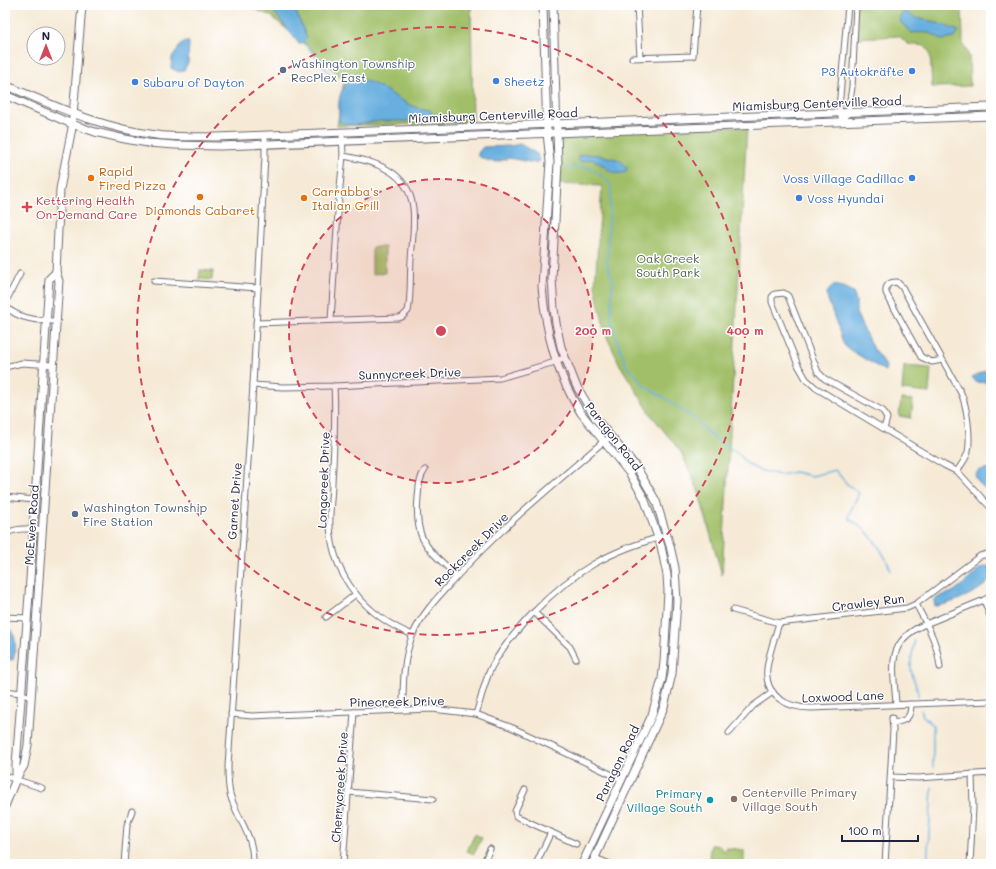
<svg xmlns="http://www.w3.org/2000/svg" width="996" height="869" font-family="Mali,sans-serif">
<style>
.green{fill:#a0bf67;stroke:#617051}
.water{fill:#68afdf;stroke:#45688d}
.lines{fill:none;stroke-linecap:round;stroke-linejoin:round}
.stream{stroke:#68afdf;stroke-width:1.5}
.street-casing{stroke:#6c6871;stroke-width:7}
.secondary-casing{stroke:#6c6871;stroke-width:9}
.street{stroke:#fff;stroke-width:5}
.secondary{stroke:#fff;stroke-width:7}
.ring{fill:none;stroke:#d1495b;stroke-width:2;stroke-dasharray:7 5}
.service-dot{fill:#5c6f8a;stroke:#fff;stroke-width:1.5}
.shop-dot{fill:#3f7fe0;stroke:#fff;stroke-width:1.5}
.food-dot{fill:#e8710a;stroke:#fff;stroke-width:1.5}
.health-dot{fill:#e0444e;stroke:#fff;stroke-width:1.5}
.education-dot{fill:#8d6e63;stroke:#fff;stroke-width:1.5}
.culture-dot{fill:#0f9aa8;stroke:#fff;stroke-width:1.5}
.labels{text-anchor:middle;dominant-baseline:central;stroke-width:3;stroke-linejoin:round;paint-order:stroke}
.service-label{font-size:12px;fill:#4e5e75;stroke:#fff;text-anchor:start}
.shop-label{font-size:12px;fill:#366cbe;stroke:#fff;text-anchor:start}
.street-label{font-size:12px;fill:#22223b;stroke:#fff}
.food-label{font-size:12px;fill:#c56008;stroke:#fff;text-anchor:start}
.health-label{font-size:12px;fill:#be3a42;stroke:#fff;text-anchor:start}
.park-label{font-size:12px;fill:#54614d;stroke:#fff}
.education-label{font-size:12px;fill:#785e54;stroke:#fff;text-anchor:start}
.culture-label{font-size:12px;fill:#0d838f;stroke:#fff;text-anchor:end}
.centre{fill:#d1495b;stroke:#fff;stroke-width:2}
.ring-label{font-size:12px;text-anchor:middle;font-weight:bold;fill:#d1495b;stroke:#fff;stroke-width:3;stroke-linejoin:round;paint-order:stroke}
</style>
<rect width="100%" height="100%" fill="#fff"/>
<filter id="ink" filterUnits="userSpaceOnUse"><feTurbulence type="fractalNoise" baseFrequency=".025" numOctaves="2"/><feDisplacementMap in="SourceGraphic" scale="8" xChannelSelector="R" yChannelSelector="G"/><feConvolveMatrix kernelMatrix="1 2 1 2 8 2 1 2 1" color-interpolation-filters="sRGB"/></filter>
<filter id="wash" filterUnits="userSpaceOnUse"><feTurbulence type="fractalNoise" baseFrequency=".012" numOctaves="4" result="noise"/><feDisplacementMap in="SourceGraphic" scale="16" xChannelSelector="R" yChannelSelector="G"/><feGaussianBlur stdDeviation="0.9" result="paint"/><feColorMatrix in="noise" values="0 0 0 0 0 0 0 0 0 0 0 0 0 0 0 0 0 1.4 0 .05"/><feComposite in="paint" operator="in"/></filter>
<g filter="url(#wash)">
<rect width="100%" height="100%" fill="#f6ead6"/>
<g class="green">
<path d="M245,5h226l2,118 -136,3 7,-46 -20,-19 -53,-45z"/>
<path d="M856,5h106l1,38 6,13 1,30 -38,1 -2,-34 -5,-7 -17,-2 -9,-8 -44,2z"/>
<path d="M747,126l-25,449 -24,-85 -17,-38 -29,-36 -32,-51 -14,-30 -7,-29 -4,-21 7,-99 -44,-2 -1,-52z"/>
<path d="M372,247h13v26l-13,1z"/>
<path d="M200,270l13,1 -1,9 -13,-1z"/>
<path d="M904,366l27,2 -2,25 -27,-3z"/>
<path d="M901,399l12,1 -2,18 -12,-2z"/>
<path d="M475,834l7,4 -8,16 -7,-3z"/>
<path d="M711,845c7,0 9,0 12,6l4,-3 17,2v14h-13v-3l-4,-1 -1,4h-8v-4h-7l-2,-4z"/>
</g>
<g class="water">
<path d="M273,5h19l2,2 13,31 -7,7 -30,-38z"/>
<path d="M905,12l11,6 19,4 24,9 -5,7 -12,2c-9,-8 -18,-8 -30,-7l-11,-10 -1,-8z"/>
<path d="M183,42h6l-1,21 -4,7 -5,2 -8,-4 1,-11z"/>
<path d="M352,79c25,0 41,19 63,28 4,2 10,2 15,3l1,4 28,3 -1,6 -38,-6 -11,4h-28l-28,4 -14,-3c0,-19 -3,-30 13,-43z"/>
<path d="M520,144l17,10 2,7 -4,2 -26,-5 -12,4 -8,-1 -11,-5v-3l5,-6 28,-1z"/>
<path d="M585,154l13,1 22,5 7,7 -1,5c-20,8 -26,-21 -44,-10l-4,-2v-4z"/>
<path d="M833,285l10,2 10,5 3,9v12l16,34 14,19 -1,5 -35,-21 -6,-5 -18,-51z"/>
<path d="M991,368v15l-15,-1 -4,-5z"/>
<path d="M985,469h6v25l-13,-12 -3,-7 3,-4z"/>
<path d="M986,566l5,1c0,4 1,8 -1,12 -5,11 -43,27 -55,27l-1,-5c6,-7 13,-6 20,-10 5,-4 11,-8 15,-12 7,-6 8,-11 17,-13z"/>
<path d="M11,629c6,10 5,20 2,31l-8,-1c0,-11 -1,-21 6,-30z"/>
</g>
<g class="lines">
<g class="stream">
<path d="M267,5l5,3"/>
<path d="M303,41l31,38"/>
<path d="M566,168c17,-2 21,-3 36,8 5,4 7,5 9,12l-4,76 6,17 -1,9 -1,29 4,15 12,33 12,11 5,8 21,12 31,22 11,12 16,12 16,10 6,8 13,8 23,5 14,-3 17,4 23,-6 12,14 12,9c-3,10 -9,14 -10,25 5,5 12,8 17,13 11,12 20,25 25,40"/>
<path d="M914,641c0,9 -4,17 -3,26 0,10 7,19 7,29"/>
<path d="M921,710l2,6 10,9v42"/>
<path d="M927,864l5,-76"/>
</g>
</g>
</g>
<g filter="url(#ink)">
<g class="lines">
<defs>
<g id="street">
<path d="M637,5l3,52"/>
<path d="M632,58l61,-2 4,-51"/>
<path d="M842,121l6,-8 4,-26 4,-82"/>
<path d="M842,121l-3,-13 9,-103"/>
<path d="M154,281l104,7"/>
<path d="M5,303l15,-29"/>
<path d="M5,306c13,13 33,15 51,15"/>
<path d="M331,320l8,-123 4,-41 -1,-24"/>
<path d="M256,323l143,-5 3,-1 6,-6c3,-12 2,-38 3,-51 1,-17 4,-35 2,-52 -4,-37 -39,-47 -70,-52"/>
<path d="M942,360l-10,2 -11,-5 -35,-64c-1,-8 3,-11 11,-11l5,5 59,106c6,13 10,44 7,59 -2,7 -7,13 -11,19"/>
<path d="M5,367l17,-4 31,2"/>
<path d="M253,385l30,2 51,-1 166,-8 55,-16 10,-5"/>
<path d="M334,386c2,33 0,65 -2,97 0,14 -3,28 -2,43 3,52 36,90 83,109"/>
<path d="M884,429l3,-11 -4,-7 -58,-32 -7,-7 -30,-76 -4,-3 -9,1 -3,3v5l26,63 8,14 10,9 128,77 14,7 33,36"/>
<path d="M425,470c-6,8 -6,17 -7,27 -4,44 9,51 39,79"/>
<path d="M5,497l29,3"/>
<path d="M5,534c12,-7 23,-5 37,-4"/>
<path d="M984,600l7,19"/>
<path d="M916,604c12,23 21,37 24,63"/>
<path d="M733,610l46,13 128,-15 9,-4 64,-48 11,-3"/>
<path d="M534,612l36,35 6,12"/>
<path d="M5,617l22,1"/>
<path d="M326,617l30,-23"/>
<path d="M779,623c-4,14 -10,30 -12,45 -3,28 20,40 44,40l180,-7"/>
<path d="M5,691l16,2 9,4"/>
<path d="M896,704c-2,-34 -11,-60 25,-78l63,-26 7,-4"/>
<path d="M403,709c0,-25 0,-51 10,-75 11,-24 29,-41 46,-60 44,-48 95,-90 144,-132l8,-5"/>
<path d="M231,714l21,2 21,-1 159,-6 44,5 37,14 108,51"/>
<path d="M476,714c5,-15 8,-31 15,-46 11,-21 26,-38 42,-55 41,-43 78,-63 135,-78"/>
<path d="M893,723c13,-2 18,-5 18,-19"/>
<path d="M729,733l24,-27 20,-14"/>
<path d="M5,776l37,12"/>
<path d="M891,777l27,1 73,-5"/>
<path d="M525,790l-10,21 1,5 60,28"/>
<path d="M348,792l85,7"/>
<path d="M595,858l15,6"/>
<path d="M5,862l5,2"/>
<path d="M124,864l3,-39 5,-14"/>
<path d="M253,864c1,-30 -16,-44 -23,-70 -2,-9 -2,-19 -2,-28l25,-381 12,-229v-21"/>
<path d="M343,864l11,-152"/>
<path d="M483,864l7,-15"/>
<path d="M536,864l15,-32"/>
<path d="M885,864l8,-134 -1,-12"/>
<path d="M970,864l3,-57 -1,-33"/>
</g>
<g id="secondary">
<path d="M543,5l4,128 3,29 -8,125c4,47 14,86 39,126l49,61 14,24 17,48 6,29 1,16 -4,71 -2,17 -10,36 -70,149"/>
<path d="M553,5l5,158 -6,116 2,30 2,14 5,24 15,38 20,34 41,49 19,33 14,45 5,22 2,33 -5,73 -8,33 -72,157"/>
<path d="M5,85c51,21 95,43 151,50 20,3 41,1 61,2l774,-30"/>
<path d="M5,95l67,29 23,8 30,7 23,4 27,2 45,1 771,-30"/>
<path d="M16,779v-14l13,-170 20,-316 7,-7"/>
<path d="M5,806l11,-27 8,-13 4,-21 31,-464 -3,-9 4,-83 12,-61 10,-123"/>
</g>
</defs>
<use href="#street" class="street-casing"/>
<use href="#secondary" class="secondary-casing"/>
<use href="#street" class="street"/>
<use href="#secondary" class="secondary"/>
</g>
</g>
<circle cx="441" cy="331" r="152" fill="#d1495b" fill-opacity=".12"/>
<g class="ring">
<circle cx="441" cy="331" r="152"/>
<circle cx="441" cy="331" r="304"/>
</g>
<g class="service-dot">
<circle cx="283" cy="70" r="4"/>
<circle cx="75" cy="514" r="4"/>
</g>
<g class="shop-dot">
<circle cx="912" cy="71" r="4"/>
<circle cx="496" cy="81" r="4"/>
<circle cx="135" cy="82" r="4"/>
<circle cx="912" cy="178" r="4"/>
<circle cx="799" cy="198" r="4"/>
</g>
<g class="food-dot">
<circle cx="91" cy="178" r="4"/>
<circle cx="200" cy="197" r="4"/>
<circle cx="304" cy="198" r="4"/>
</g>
<path class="health-dot" d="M25 201h4v4h4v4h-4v4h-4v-4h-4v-4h4z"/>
<circle class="education-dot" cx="734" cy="799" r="4"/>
<circle class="culture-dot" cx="710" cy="800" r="4"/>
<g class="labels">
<g class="service-label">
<text x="291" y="63">Washington Township<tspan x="291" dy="14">RecPlex East</tspan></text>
<text x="83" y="507">Washington Township<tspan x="83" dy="14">Fire Station</tspan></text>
</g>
<g class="shop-label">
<text x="904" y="71" text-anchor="end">P3 Autokräfte</text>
<text x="504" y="81">Sheetz</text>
<text x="143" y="82">Subaru of Dayton</text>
<text x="904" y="178" text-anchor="end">Voss Village Cadillac</text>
<text x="807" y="198">Voss Hyundai</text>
</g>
<g class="street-label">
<text transform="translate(817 103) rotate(-2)">Miamisburg Centerville Road</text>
<text transform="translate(493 115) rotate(-2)">Miamisburg Centerville Road</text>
<text transform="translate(410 373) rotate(-2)">Sunnycreek Drive</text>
<text transform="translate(614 436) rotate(52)">Paragon Road</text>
<text transform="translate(323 480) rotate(-88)">Longcreek Drive</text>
<text transform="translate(234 501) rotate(-86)">Garnet Drive</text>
<text transform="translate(31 525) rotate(-86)">McEwen Road</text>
<text transform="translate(471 549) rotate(-45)">Rockcreek Drive</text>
<text transform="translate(868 602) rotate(-7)">Crawley Run</text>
<text transform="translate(843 696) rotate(-2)">Loxwood Lane</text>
<text transform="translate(397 701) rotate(-1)">Pinecreek Drive</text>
<text transform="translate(617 763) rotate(-64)">Paragon Road</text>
<text transform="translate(339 787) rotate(-86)">Cherrycreek Drive</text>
</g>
<g class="food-label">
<text x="99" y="171">Rapid<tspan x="99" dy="14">Fired Pizza</tspan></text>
<text x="312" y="191">Carrabba's<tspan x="312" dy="14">Italian Grill</tspan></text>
<text x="200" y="210" text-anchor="middle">Diamonds Cabaret</text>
</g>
<g class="health-label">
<text x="36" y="200">Kettering Health<tspan x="36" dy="14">On-Demand Care</tspan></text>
</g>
<g class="park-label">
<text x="668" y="258">Oak Creek<tspan x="668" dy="14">South Park</tspan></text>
</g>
<g class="education-label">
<text x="742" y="792">Centerville Primary<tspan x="742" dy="14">Village South</tspan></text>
</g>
<g class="culture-label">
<text x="702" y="793">Primary<tspan x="702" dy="14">Village South</tspan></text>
</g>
</g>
<circle cx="441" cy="331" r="6" class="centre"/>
<g class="ring-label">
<text x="593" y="335">200 m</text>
<text x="745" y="335">400 m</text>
</g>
<rect width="996" height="869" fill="none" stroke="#fff" stroke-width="20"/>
<g transform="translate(46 46)"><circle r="19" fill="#ffffff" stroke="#a7a7b1"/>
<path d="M0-3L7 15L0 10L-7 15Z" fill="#d1495b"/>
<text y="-6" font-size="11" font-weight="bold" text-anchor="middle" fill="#22223b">N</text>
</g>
<path d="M842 835v6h76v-6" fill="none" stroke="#22223b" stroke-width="2"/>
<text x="848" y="835" font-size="12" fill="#22223b" stroke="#ffffff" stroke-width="3" paint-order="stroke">100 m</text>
</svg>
